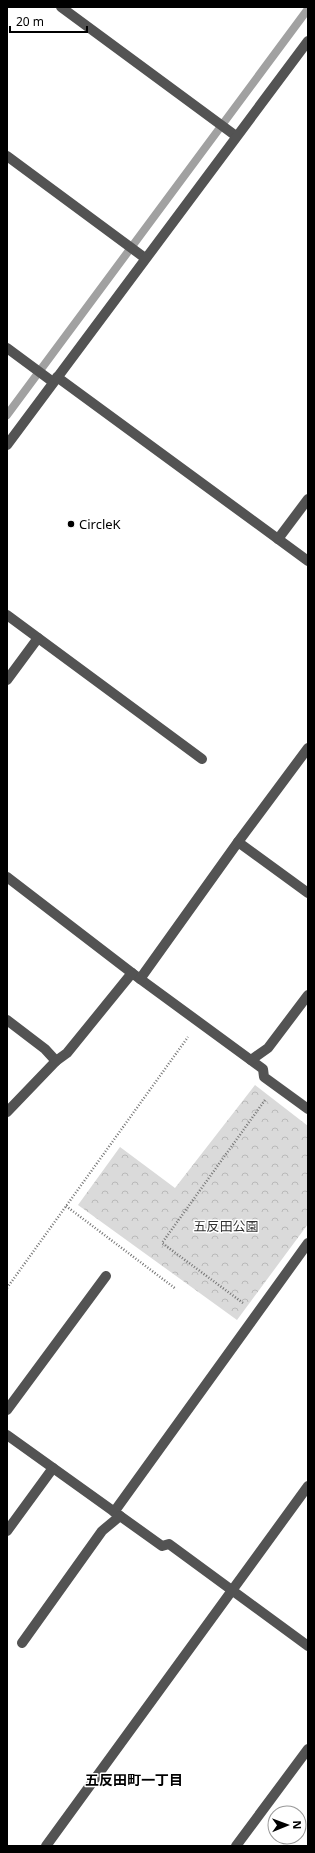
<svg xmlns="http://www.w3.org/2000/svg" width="315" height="1853" font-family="'Noto Sans','Noto Sans JP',sans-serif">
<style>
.forest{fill:url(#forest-crowns)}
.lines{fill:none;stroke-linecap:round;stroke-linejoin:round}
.stream{stroke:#a1a1a1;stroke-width:8}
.path{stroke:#757575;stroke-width:2.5;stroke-dasharray:1 2;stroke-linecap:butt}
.minor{stroke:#535353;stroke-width:10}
.poi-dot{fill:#000;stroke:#fff;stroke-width:1.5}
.labels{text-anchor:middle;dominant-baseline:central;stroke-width:3;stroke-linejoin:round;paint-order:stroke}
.poi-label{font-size:13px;fill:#000;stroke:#fff;text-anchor:start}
.park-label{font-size:13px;fill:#313131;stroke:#fff}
.neighbourhood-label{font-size:14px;font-weight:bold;fill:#000;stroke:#fff}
</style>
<defs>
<pattern id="forest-crowns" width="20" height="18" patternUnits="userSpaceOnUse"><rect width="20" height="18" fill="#dadada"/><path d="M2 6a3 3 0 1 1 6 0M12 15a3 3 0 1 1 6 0" fill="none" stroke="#b9b9b9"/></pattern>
</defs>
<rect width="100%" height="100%" fill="#fff"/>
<path class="forest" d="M255,1085l53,41v98l-71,96 -159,-115 42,-58 55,41z"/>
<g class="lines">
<path class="stream" d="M7,415l301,-406"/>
<g class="path">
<path d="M66,1206l110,83"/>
<path d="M7,1288l181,-251"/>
<path d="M243,1303l-81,-60 103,-143"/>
</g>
<g class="minor">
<path d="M61,7l175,129"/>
<path d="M7,156l138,102"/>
<path d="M7,348l46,34"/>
<path d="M57,377l251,184"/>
<path d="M7,445l301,-404"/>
<path d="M278,539l30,-40"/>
<path d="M7,615l195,144"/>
<path d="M7,680l31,-42"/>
<path d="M238,842l70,51"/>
<path d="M7,877l125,96 131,96 1,8 44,32"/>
<path d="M140,979l98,-137 70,-94"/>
<path d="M7,1020l38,29 11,12"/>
<path d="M251,1060l17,-12 40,-53"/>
<path d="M7,1112l49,-51 11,-8 65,-80"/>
<path d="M7,1410l99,-134"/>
<path d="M7,1435l155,111 7,-2 139,102"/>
<path d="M114,1512l194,-269"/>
<path d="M7,1531l46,-63"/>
<path d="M22,1643l80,-112 18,-15"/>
<path d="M46,1846l262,-360"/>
<path d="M236,1846l72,-97"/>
</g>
</g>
<circle class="poi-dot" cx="71" cy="524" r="4"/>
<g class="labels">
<g class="poi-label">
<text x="79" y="524">CircleK</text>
</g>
<g class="park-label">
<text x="226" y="1226">五反田公園</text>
</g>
<g class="neighbourhood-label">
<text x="134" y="1779">五反田町一丁目</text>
</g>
</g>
<rect width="315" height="1853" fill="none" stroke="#000000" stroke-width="16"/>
<g transform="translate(287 1825) rotate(89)"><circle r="19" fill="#ffffff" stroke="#999999"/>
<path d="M0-3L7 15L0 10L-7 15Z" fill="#000000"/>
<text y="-6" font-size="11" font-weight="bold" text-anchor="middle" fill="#000000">N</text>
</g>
<path d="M10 26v6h77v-6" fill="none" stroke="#000000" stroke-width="2"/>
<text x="16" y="26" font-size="12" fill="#000000" stroke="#ffffff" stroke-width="3" paint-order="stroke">20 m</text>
</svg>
